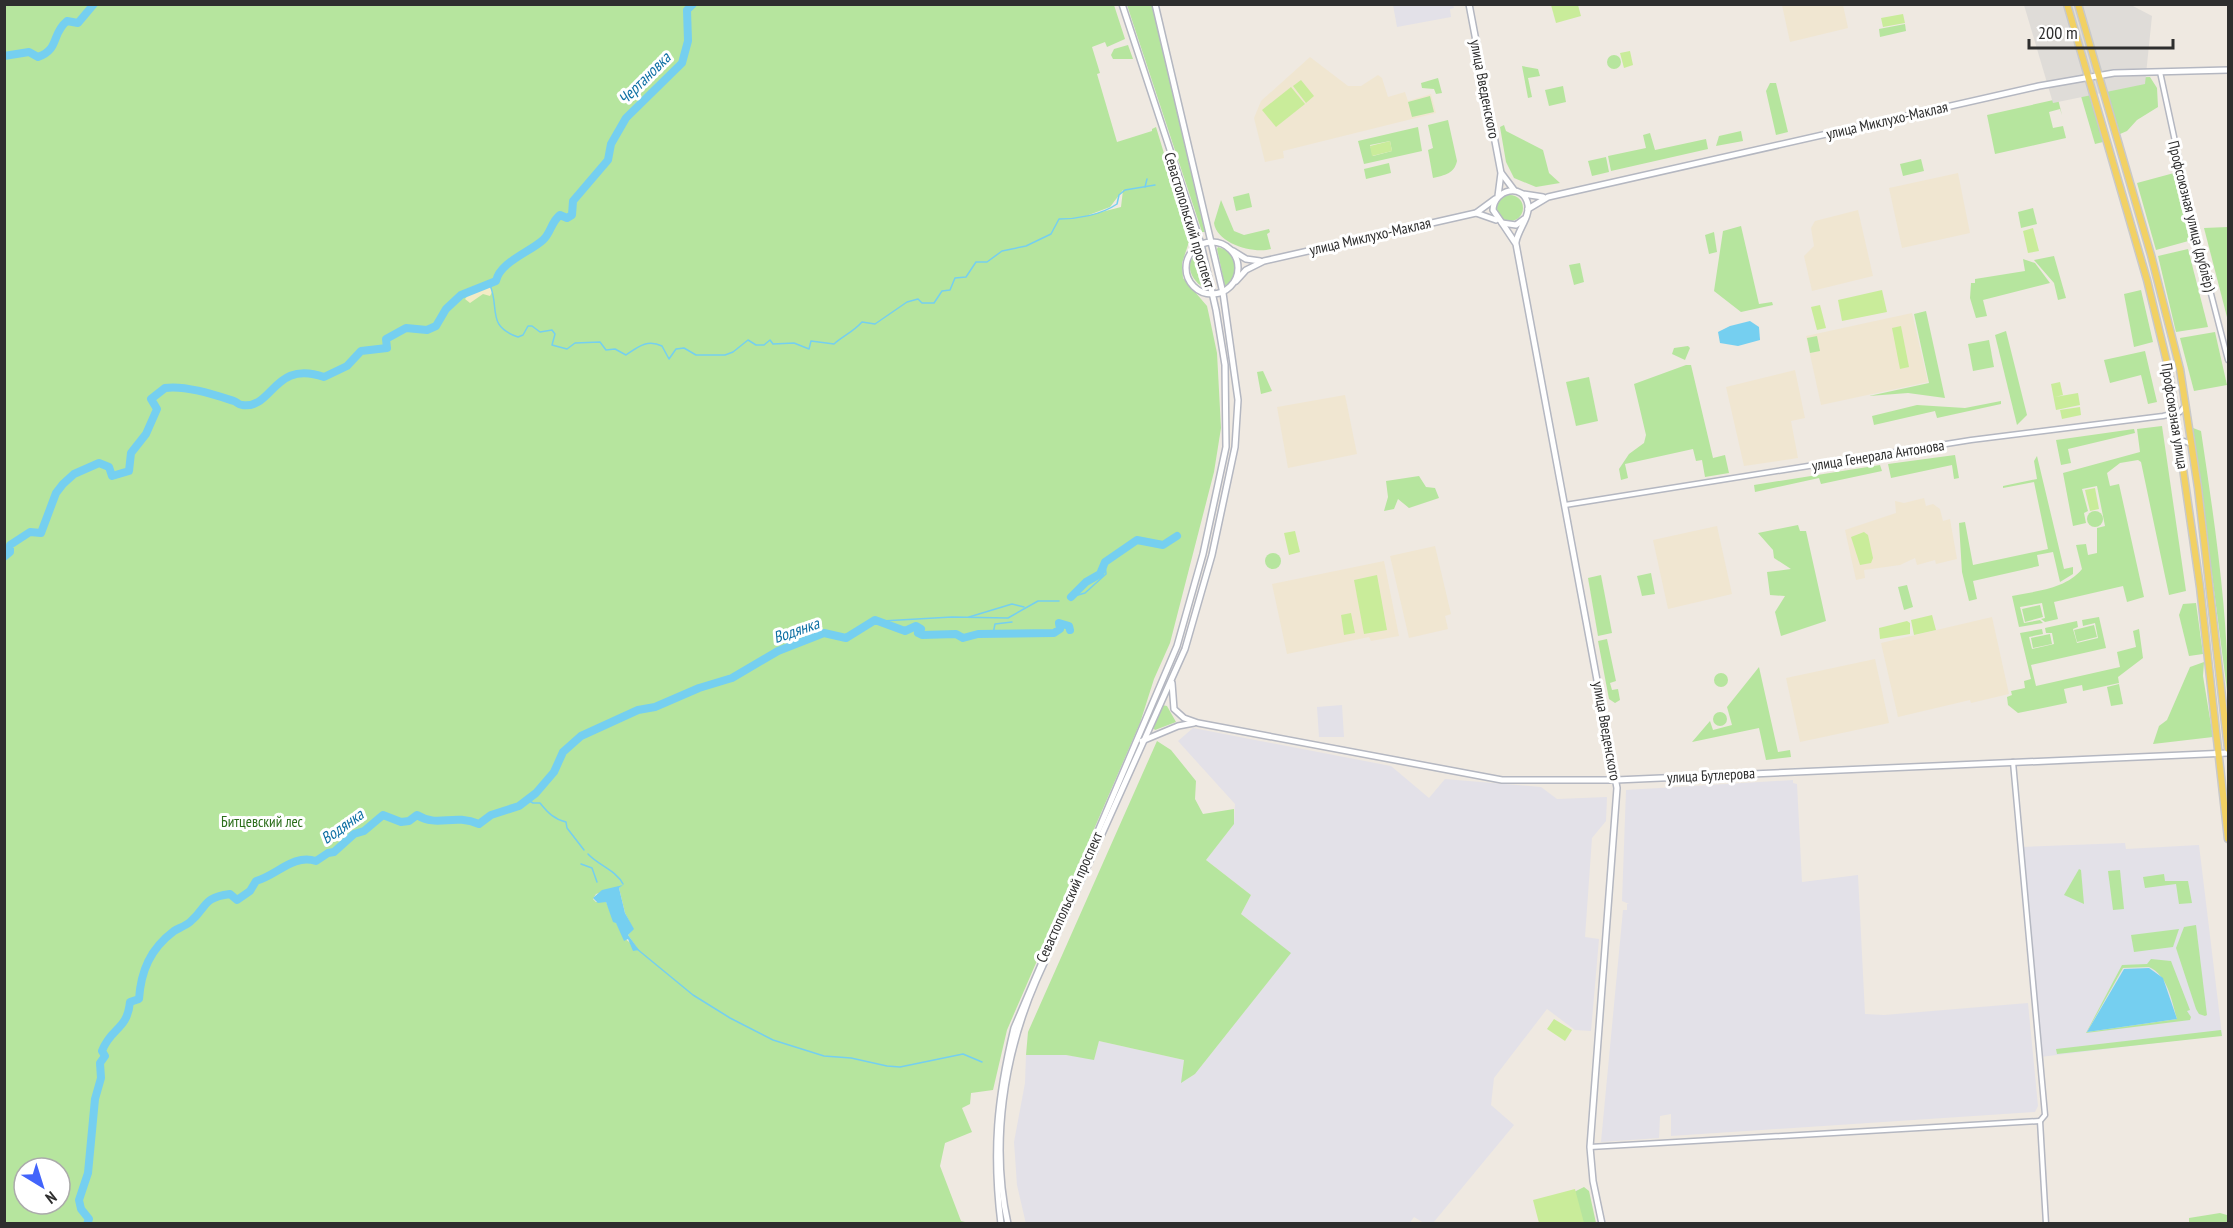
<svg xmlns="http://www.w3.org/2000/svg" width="2233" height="1228" font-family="'PT Sans Narrow',sans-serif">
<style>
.industrial{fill:#e3e1e8}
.education{fill:#f0e6d1}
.green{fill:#b6e59e;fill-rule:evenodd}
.sand{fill:#f3ecc5}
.pitch{fill:#c9ec9a}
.plaza{fill:#dfdcd8}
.water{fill:#75cff0}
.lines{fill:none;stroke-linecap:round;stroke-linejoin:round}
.stream{stroke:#75cff0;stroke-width:1.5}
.river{stroke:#75cff0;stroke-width:8}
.street-casing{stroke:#b4b7c1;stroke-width:7}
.secondary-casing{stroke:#b4b7c1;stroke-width:8}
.primary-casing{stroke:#c9c9c9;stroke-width:9}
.street{stroke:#fff;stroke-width:4}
.secondary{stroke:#fff;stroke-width:5}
.primary{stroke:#f2d163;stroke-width:6}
.labels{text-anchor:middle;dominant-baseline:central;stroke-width:6;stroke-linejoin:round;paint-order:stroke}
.street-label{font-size:15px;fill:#2e2e2e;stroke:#fff}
.park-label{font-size:15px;fill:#2c6e1b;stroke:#fff}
.water-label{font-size:16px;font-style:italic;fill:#0d6fa3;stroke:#fff}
</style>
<rect width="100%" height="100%" fill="#efe9e1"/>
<g class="industrial">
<path d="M1393,5h60l1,3 -4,1 1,8 -54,10z"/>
<path d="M1342,705l2,32h-25l-2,-30z"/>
<path d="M1193,728l198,38 38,32 16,-19 96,8 16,12 50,-2 -1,24 -14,17 -7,99 14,2 -8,92 -16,-1 -28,-21 -53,69 -3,27 23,20 -81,98h-9l-10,-6 -5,7h-383l-9,-39 -3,-43 11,-59 1,-28h40l28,4 5,-18 85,19 -2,22 13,-8 95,-120 -49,-40 10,-19 -45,-35 28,-36 1,-20 -57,-63z"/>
<path d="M1793,780v3l4,1 5,98 56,-7 7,139 19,1 144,-12 10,103 -3,6 -364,24v-22l-11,2 -1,22 -58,4 22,-232h4v-6h2l-7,-3 4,-111z"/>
<path d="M2125,843l1,6 73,-4 23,190 -182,22 -19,-210z"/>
</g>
<g class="education">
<path d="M1782,5h61l5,23 -58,14z"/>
<path d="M1310,57l38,29h13l17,-11 4,3 6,19 17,-5 3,9 23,-7 5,19 -153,38 1,7 -19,4 -11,-44 7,-17z"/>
<path d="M1958,173l12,60 -68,15 -13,-60z"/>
<path d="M1858,210l15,66 -61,15 -8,-35 10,-10 -3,-18 4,-7z"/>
<path d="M1912,313l16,69 -107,23 -15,-69z"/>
<path d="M1795,370l10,48 -14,3 7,37 -54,8 -18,-79z"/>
<path d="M1345,395l12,59 -69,14 -11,-61z"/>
<path d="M1924,498l2,8 7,-2 7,5 3,12 7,-2 7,40 -21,5 -1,-4 -18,5 -2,-7 -15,7 -36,5 1,8 -9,2 -11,-50 51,-17 -1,-12 9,2z"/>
<path d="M1717,526l15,68 -64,15 -15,-69z"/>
<path d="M1435,546l16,68 -6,2 3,13 -39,9 -19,-82z"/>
<path d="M1384,561l15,75 -28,5 -2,-4 -82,17 -15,-70z"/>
<path d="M1992,617l17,77 -38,9 -1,-3 -72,17 -17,-74z"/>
<path d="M1875,659l14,64 -89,19 -14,-64z"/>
</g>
<g class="green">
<path d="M4,5h1110l11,34 -18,8 -2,-5 -13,5 8,26 -3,1 20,68 35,-11v-2l4,-2 34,112 -8,24 1,15 24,28 2,9 8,38 4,75 -7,44 -44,171 -16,36 -14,44 -133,307 -14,60 -22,3 -1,11 -8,4 10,24 -27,11 -5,23 21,55 8,2h-964zM1123,190l-2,17 -35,9 24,-9zM621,886l-2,2 6,25 8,16 -5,6 9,13 -13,-10 -18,-36h-10l-3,-3 3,-5zM24,1168h36v36h-36z"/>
<path d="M1127,5h25l53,227h-3z"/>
<path d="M1905,24l1,7 -26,6 -1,-8z"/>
<path d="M1128,45l5,14h-20l-2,-4 3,-6z"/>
<circle cx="1614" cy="62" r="7"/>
<path d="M1522,66l16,3 2,7 -12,2 4,19 -4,1z"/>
<path d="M2150,77l7,11 1,19 -21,13 -10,11 -7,3 -14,-47 7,-9z"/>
<path d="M1438,78l4,15 -6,1 -2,-5 -12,-1 -1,-5z"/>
<path d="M1770,83h6l12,49 -12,3 -10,-44z"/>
<path d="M1563,86l3,16 -17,4 -4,-16z"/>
<path d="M2078,86l9,1 16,55 -8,2z"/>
<path d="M1430,96l4,16 -22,5 -4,-15z"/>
<path d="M2058,99l4,16 -2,-6 -11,3 4,16 10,-2 3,12 -71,16 -8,-39z"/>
<path d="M1448,120l9,41c-3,13 -12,14 -24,17l-5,-28 5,-2 -5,-23z"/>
<path d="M1504,125l2,6 37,19 6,23 11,10 -24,4 -22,-9 -8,-16 -6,-35z"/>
<path d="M1418,127l4,24 -58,13 -6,-23zM1390,141l2,10 -19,5 -3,-11z"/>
<path d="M1741,131l2,10 -27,5 3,-10z"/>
<path d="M1650,133l5,17 51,-11 2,10 -97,22 -3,-15 38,-8 -3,-13z"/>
<path d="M1606,157l3,15 -17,4 -4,-15z"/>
<path d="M1921,159l3,12 -21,5 -3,-12z"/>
<path d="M1389,163l2,10 -25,6 -2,-10z"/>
<path d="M2174,173l18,67 -36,10 -19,-67z"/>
<path d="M1249,193l3,14 -16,4 -3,-14z"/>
<circle cx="1510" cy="208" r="13"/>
<path d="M1221,200l13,31 10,4 25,-6 1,3 -3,2 4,15c-17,5 -54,-5 -57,-26z"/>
<path d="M2033,208l4,16 -16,4 -3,-16z"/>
<path d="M1741,226l18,78 13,-2 1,3 -32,7 -27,-21 9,-60z"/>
<path d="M2228,227v94l-24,-93z"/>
<path d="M1714,232l3,20 -8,2 -4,-19z"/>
<path d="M1218,247l11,4 7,13 -3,16 -8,6 -8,-37z"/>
<path d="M2188,249l20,78 -32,5 -18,-76z"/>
<path d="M1198,253l7,33 -2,1c-12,-7 -20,-25 -5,-34z"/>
<path d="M2054,256l12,42 -8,2 -4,-17 -20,-23z"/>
<path d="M2023,259l12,4 15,20 -67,17 4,16 -11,2 -6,-20 1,-15h4v-4l50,-8z"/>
<path d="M1580,263l4,19 -10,3 -5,-20z"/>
<path d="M2141,290l12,52 -19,5 -10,-53z"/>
<path d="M1926,311l19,87 -37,-5 -39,3 60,-13 -15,-69z"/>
<path d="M2006,331l21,84 -10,10 -22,-90z"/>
<path d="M2215,332l12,53 -33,6 -14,-53z"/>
<path d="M1817,336l3,15 -10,2 -3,-15z"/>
<path d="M1989,340l5,27 -21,4 -5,-27z"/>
<path d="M1688,346l2,2 -5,12 -13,-6 2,-6z"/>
<path d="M2145,351l12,51 -9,2 -7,-29 -31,8 -6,-23z"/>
<path d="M1686,365h5l22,93 12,-3 4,18 -24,4 -3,-17 -6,1 -3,-12 -68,15 3,14 -7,2 -2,-11 10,-15 15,-11 2,-8 -12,-51z"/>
<path d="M1263,371l9,20 -11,3 -4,-22z"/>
<path d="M1589,377l9,44 -22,5 -10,-44z"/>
<path d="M2001,401v3l-64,14 -2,-7 -61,14 -2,-9 45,-11 48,3z"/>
<path d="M2162,426l24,165 -17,4 -28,-133 -3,-2 -18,3 -13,10 3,13 9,-2 25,113 -17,5 -4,-16 -69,16 4,17 -13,3 -4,-3 4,-1 -3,-15 -22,4 4,16 16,-3 3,3 -24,4 -7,-31c24,-5 54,-7 70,-27l-6,-24 10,-1 2,11 9,-2v-25l8,-2 -8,-40 -15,3 6,22 -4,2 2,10 -13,3 -10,-53 77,-21 -3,-23z"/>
<path d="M2193,428l8,3c13,88 27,178 27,267z"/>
<path d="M2134,429l1,4 -67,16 3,14 -10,2 -5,-25z"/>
<path d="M1955,455l4,23 -5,1 -2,-14 -61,13 -3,-14z"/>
<path d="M2037,456l27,113 9,-2v7l-13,8 -7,-30 -16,3 2,11 -66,15 4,18 -8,2 -7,-29 -3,-49 6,-1 8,43 75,-16 -14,-67 -31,6v-2l34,-7 -3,-18z"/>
<path d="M1880,465l2,6 -61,13 -2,-6 -64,14 -1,-7z"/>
<path d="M1419,476l7,11 9,1 4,10 -30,10 -11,-9 -4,10 -10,2 4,-14 -2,-16z"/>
<circle cx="2095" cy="519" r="8"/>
<path d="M1798,525l2,6h6l20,90 -45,15 -6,-24 10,-16 -15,-1 -3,-23 24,-3 -17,-11 -1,-8 -15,-17z"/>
<circle cx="1273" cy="561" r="8"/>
<path d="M1651,573l4,21 -13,2 -5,-20z"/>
<path d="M1601,575l11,58 -14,3 -10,-58z"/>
<path d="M1907,585l6,22 -9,3 -6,-23z"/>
<path d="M2196,603l7,51 -14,2 -10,-41 4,-11z"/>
<path d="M2040,605l3,12 -18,5 -3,-13z"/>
<path d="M2099,617l7,31 -75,17 5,21 84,-19 -3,-15 19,-5 -3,-16 6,-2 4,29 -25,19 1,6 -36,8 -1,-6 -18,4 3,14 -49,10 -10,-8 -1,-8 5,-2 -1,-4 14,-3 -1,-7 7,-2 -11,-46 22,-4 1,5 -14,3 3,12 22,-5 -2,-11h-6l-1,-5 32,-7 1,6 -5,2 4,14 21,-5 -3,-15 -12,3 -1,-6z"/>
<path d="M2094,625l3,12 -20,5 -3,-12z"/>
<path d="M2050,634l2,10 -19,4 -2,-10z"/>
<path d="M1607,639l9,42 -6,2 2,7 6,-1 2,11 -5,3 -6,-4 -11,-58z"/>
<path d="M2204,662l-1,14 10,61 -60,7 6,-18 8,-6 23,-53z"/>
<path d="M1759,667l19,85 12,-2 1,7 -25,3 -7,-32 -67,14 18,-21 3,9 19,-5 -5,-18z"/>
<circle cx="1721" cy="680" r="7"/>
<path d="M2119,684l4,20 -12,2 -4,-19z"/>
<path d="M1162,705l5,1 9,16 -21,8 -3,-3z"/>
<circle cx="1720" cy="719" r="7"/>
<path d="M1157,741l14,9 25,31 -1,18 8,15 31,-5v15l-28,36 45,35 -10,19 50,39 -96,121 -14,9 3,-23 -85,-19 -5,19 -28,-5h-40l2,-23z"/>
<path d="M2079,869l2,1 3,34 -20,-9z"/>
<path d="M2120,870l4,39 -11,1 -5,-39z"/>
<path d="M2164,874l1,7h23l4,22 -13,1 -3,-20 -31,4 -2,-11z"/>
<path d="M2196,925l11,90 -2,1 -6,-2 -3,-5 -20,-61 8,-21z"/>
<path d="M2179,929l-6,18 -39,5 -3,-17z"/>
<path d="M2151,959l20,2 19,49 -3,1 4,6 -1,3 -104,13 36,-68 25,-1zM2149,967c19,8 23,35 28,52l-90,13 36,-64z"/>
<path d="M2221,1030l1,6 -165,18 -1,-5z"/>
<path d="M1584,1187l5,4 7,32h-14l-8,-31z"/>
<path d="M2220,1213l7,2 1,8 -39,-1v-4z"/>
</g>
<path class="sand" d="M490,286l2,6 -2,4 -7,-2 -13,9 -5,-4 4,-5z"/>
<g class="pitch">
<path d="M1551,5h27l3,11 -25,7z"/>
<path d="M1903,14l2,9 -22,4 -2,-9z"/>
<path d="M1630,51l3,14 -9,3 -4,-15z"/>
<path d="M1301,80l13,16 -8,7 -13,-17z"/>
<path d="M1291,87l14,17 -29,23 -14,-17z"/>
<path d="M1390,141l2,10 -20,5 -2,-10z"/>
<path d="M2033,228l6,23 -11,2 -5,-22z"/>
<path d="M1882,290l5,22 -45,9 -4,-21z"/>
<path d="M1820,305l6,23 -9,2 -6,-23z"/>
<path d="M1901,326l8,41 -9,2 -8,-41z"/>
<path d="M2060,382l3,13 -8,2 23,-4 2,12 -24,5 -5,-26z"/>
<path d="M2080,407l1,8 -19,4 -2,-9z"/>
<path d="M2095,488l4,21 -9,2 -5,-21z"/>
<path d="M1295,531l5,21 -11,3 -5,-22z"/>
<path d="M1864,532l4,3 5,23 -2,5 -11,2 -9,-28z"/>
<path d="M1377,575l10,55 -23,4 -10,-54z"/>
<path d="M1351,613l4,20 -11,2 -3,-20z"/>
<path d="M1932,615l4,15 -22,5 -3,-15z"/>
<path d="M1907,621l3,2v11l-30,5 -1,-11z"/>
<path d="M1554,1019l18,11 -7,11 -18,-12z"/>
<path d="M1575,1189l9,34h-45l-6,-23z"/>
</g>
<path class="plaza" d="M2024,5h107l21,11 -7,68 -92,19z"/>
<g class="water">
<path d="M1750,321l9,6 1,13 -22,6 -18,-3 -2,-11 12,-6z"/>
<path d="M623,885l-4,3 6,25 9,16 -6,6 11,15 -6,1 -5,-12 -4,2 -8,-18 -3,-1 -7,-20 -8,1 -5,-5 9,-8z"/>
<path d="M2149,968l14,10 14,41 -90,13 37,-63z"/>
</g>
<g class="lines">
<g class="stream">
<path d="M1145,187l2,-8"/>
<path d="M490,285c10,24 -4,41 28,52l5,-2 5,-9h4l8,6 12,-2 3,4 -3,11 15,4 8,-6 25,-1 6,8 9,-1 11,6c12,-8 21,-16 36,-9l7,13 7,-10 8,-1 12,7h29l8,-3 15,-12 8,5h8l6,-5 3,4 21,-1 15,6 2,-8 23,3c9,-8 19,-12 28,-22l13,2 32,-22 11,-3 4,4h12l8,-12 8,-1 5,-12 11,-1 10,-15h11l15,-11 24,-5 25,-12 8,-15c18,0 42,-4 58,-15l2,-9 6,-5 30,-5"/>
<path d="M1071,597l14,-4 21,-19 -1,-12"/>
<path d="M969,617l43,-13 12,3"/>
<path d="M882,621l70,-4 56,1 30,-17h21"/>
<path d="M993,634l2,-10 17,-2"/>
<path d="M528,800l5,3h7c8,10 14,16 26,19l1,6 17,22"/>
<path d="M588,854c10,11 29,17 35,30"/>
<path d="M581,864l11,4 5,14"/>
<path d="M637,949l56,46 37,23 43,22 51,16 27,2 36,8 13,1 63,-13 19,8"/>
</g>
<g class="river">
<path d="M4,56l25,-4 9,5c22,-8 13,-23 29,-36l11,2 16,-19"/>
<path d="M4,557l6,-5v-7l20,-13 11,1 15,-40 7,-9 11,-10 25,-11 10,4 3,9 17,-5 2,-18 15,-19 11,-25 -6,-10 14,-11c20,-3 50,7 69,13 3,1 5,4 8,4 31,5 31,-46 82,-28l23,-11 14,-15 26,-3 -1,-9 20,-11 21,2 9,-4 10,-17 15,-14 35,-14c4,-19 34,-29 47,-41 8,-7 8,-18 17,-25l7,3 5,-3 1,-14 35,-41 3,-16 15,-26 56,-55 6,-22 -1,-31 6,-6"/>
<path d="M1071,597l15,-15 14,-8 5,-12 32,-22 26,5 14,-9"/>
<path d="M87,1224l2,-5 -8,-10 -2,-9 9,-27 7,-74 6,-21 -1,-15 5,-7 -3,-5c9,-24 25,-20 28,-49l9,-3c2,-28 11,-50 35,-68 5,-3 11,-5 16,-9 18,-15 11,-24 40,-28l7,6 13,-9 6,-10c22,-6 36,-27 60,-20l12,-8 6,-1 20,-18 10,-3 19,-16 18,7 8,-1 8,-6c21,13 36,-2 62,9l12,-9 28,-9 17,-13 18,-21 9,-20 18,-16 57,-26 17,-3 44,-19 33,-10 46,-27 46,-18 22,5 29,-18 30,11 11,-5 5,3 -3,4 4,2 34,-1 7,4 15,-4 76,-1 6,-4 -1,-6 10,3 1,4"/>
</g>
<defs>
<g id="street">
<path d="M2160,72l32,148 36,140"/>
<path d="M2180,446l4,-5 7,3"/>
<path d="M1565,505l406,-65 192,-24 17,-4 4,-5"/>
<path d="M2013,762l32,353 -5,6 6,103"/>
<path d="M1590,1147l450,-26"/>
</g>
<g id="secondary">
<path d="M1469,4l32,169 -3,23"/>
<path d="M1502,174l12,16"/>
<path d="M1523,194l20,3"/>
<path d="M1528,209l20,-12 491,-111 75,-13 114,-3"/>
<path d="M1476,213l20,7"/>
<path d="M1502,223l14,21 101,544 -27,359 3,34 9,43"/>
<circle cx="1212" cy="268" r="26"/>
<path d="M1516,242c2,-12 14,-25 12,-37 -4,-23 -34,-16 -35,5l9,13 14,2 8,-6"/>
<path d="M1233,251l13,8 14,2"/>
<path d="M1236,281l10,-11 18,-9 212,-48 19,-14"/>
<path d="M1172,683l2,26 10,9 14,5 304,57h114l612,-27"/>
<path d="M1142,741l36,-15 16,-3"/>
<path d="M1001,1224c-9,-73 -4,-125 13,-196l163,-382 26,-92 23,-107 -1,-82 -9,-55 -15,-66 -79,-240"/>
<path d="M1008,1224c-18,-80 -4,-169 28,-243l149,-332 27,-94 23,-108 3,-47 -15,-107 -68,-289"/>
</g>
<g id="primary">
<path d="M2067,4l80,276 22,91 31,216 28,252"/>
<path d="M2078,4l73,251 29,114 18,119 30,261"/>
</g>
</defs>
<use href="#street" class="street-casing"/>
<use href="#secondary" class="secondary-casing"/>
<use href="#primary" class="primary-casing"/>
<use href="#street" class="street"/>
<use href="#secondary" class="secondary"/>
<use href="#primary" class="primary"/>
</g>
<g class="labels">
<g class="street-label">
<text transform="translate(1485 89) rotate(79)">улица Введенского</text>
<text transform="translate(1887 120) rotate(-13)">улица Миклухо-Маклая</text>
<text transform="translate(2192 216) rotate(76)">Профсоюзная улица (дублёр)</text>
<text transform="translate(1190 220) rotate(73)">Севастопольский проспект</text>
<text transform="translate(1370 236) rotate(-13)">улица Миклухо-Маклая</text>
<text transform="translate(2175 416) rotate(81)">Профсоюзная улица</text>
<text transform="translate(1878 455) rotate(-9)">улица Генерала Антонова</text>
<text transform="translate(1607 731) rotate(80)">улица Введенского</text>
<text transform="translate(1711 775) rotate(-3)">улица Бутлерова</text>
<text transform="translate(1069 897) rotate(-66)">Севастопольский проспект</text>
</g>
<g class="park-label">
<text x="262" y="821">Битцевский лес</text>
</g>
<g class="water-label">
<text transform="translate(644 78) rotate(-45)">Чертановка</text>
<text transform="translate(796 630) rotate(-19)">Водянка</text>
<text transform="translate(342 826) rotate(-35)">Водянка</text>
</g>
</g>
<rect width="2233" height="1228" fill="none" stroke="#2e2e2e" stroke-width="12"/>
<g transform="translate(42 1186) rotate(142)"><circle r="28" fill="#ffffff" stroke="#ababab" stroke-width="1.5"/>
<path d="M0-4.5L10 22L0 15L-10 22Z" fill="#4264fb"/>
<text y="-9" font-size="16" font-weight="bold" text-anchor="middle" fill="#2e2e2e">N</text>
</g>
<path d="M2029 39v9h144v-9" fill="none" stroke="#2e2e2e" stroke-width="3"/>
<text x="2038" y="39" font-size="18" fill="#2e2e2e" stroke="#ffffff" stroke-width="4.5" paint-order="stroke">200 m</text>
</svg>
